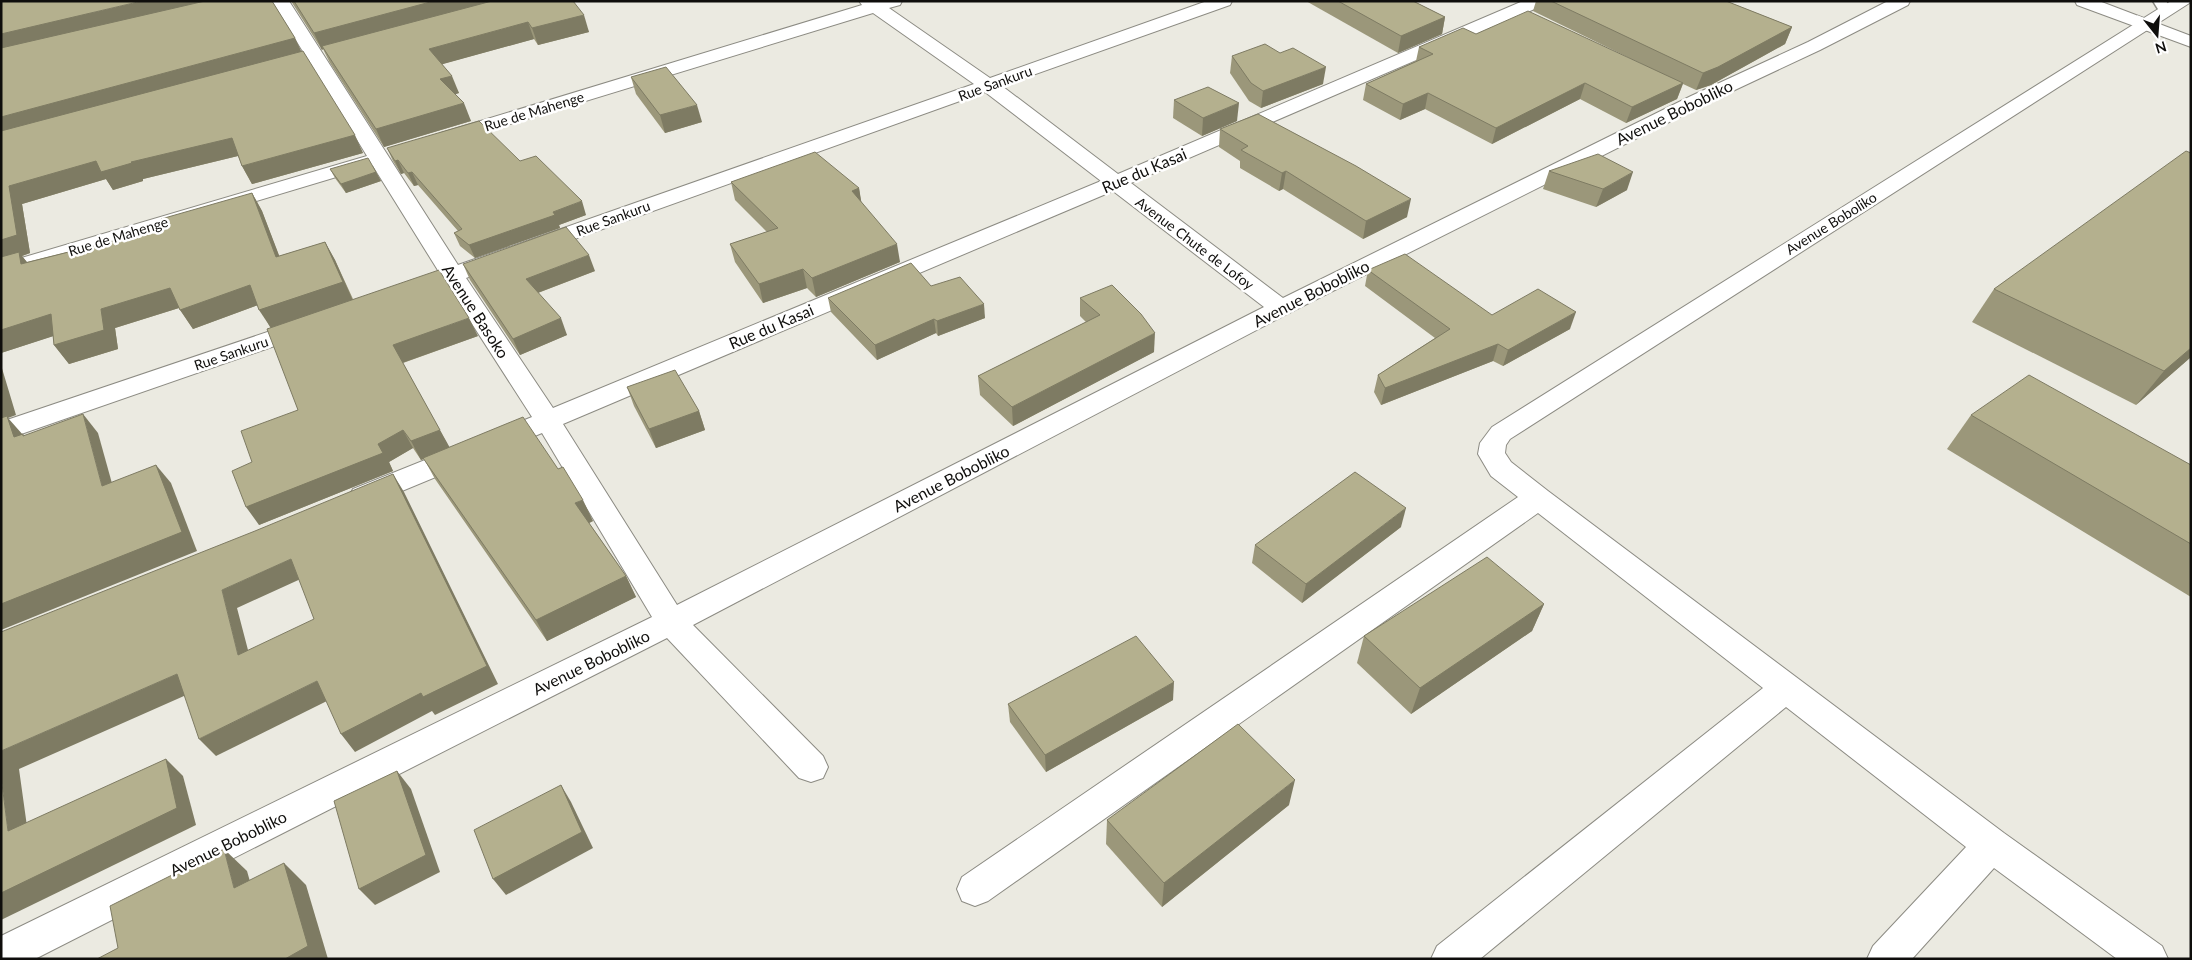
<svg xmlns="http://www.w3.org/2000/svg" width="2192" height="960" font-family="Lato,sans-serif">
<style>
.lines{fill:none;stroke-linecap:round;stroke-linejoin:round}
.service-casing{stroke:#8c8b83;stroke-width:3}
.minor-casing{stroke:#8c8b83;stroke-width:2}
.tertiary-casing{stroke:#8c8b83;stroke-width:2}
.service{fill:#fff;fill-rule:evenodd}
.minor{fill:#fff;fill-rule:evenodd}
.tertiary{fill:#fff;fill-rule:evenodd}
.wall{fill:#9b977a}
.shaded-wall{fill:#7e7b63}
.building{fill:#b4b08e;stroke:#7e7b63;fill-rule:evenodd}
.labels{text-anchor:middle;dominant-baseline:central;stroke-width:5;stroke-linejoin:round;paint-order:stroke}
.far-street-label{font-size:14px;fill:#0f0e0c;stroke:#fff}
.street-label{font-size:16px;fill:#0f0e0c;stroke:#fff}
</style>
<rect width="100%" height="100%" fill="#ebeae1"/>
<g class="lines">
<defs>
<path id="service" d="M2153,1h13l7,10 -7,4 -5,-1z"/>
<g id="minor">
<path d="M272,1h17l169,264 516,-181 -101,-71 -418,128 -7,2 -7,-2 -3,-4 3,-4 421,-128 -3,-4h43l-2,4 -11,3 101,70 217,-77h25l-2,4 -228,81 116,88 405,-173h23l-2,4 -413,178 152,115 408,-202 117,-54 80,-41h22l-2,4 -88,45 -115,54 -416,209 -596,312 130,131 5,11 -5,11 -12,4 -12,-4 -132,-140 -632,321h-34v-23l651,-319 -110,-184 -169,70 -10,3 -10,-3 -4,-7 4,-7 179,-72 -85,-132 -39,13 -8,-2 -4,-5 4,-5 39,-14 -66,-106 -372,112v-14l366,-108zM985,92l116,89 -548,227 -87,-130zM1113,191l151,116 -587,298 -114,-181z"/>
<path d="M2171,1l20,1 -681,437 -4,6 -1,8 6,9 37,29 456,342 158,113 6,13h-51l-123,-91 -82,91h-45l6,-13 93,-99 -180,-140 -306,252h-49l6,-13 326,-258 -225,-175 -550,388 -13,5 -13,-5 -5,-12 5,-12 556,-380 -27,-21 -13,-22 2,-11 12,-16z"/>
<path d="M306,319l9,3 3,5 -3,5 -314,109v-19z"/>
</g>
<path id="tertiary" d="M2075,1h24l92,35v11l-114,-42z"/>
</defs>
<use href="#service" class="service-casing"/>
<use href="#minor" class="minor-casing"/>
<use href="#tertiary" class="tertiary-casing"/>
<use href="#service" class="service"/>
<use href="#minor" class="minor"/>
<use href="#tertiary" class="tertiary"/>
</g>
<g class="wall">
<path d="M1,1l294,37 6,14 62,101 -111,31 -10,-18 -4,-10 -95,23v2l-30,9 -7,-11 -84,25 8,49 -8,3 5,6 137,-34 88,-35 10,18 17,45 46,-14 10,18 18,39 125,37 -75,27 46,84 144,74 -4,2 37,53 10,21 -89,44 -112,-162 -11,-20 -3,1 -8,-12 -24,14 4,9 -134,54 -7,-63 46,-52 -28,-83 -12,-22 -65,24 -14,-21 -64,20 3,21 -49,15 -15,-19 -1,-9 -52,17z"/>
<path d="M291,1h282l16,31 -51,13 -4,-6 -92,25 17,29 -4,1 16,27 -87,26 -54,-84 -7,-14 -1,1z"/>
<path d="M1306,1h107l32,16 -3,17 -44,19z"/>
<path d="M1536,1h190l66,26 -7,17 -74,41 -15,5 -13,-6 -6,15 -51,24 -46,-24 -88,45 -67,-35 -25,11 -37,-20 3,-16 50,-23 3,-14 57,-13 180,37 -123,-60z"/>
<path d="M1232,56l91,28 -62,24 -12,-7 -19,-28z"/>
<path d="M631,77l71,45 -37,11 -29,-39z"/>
<path d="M1174,100l63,21 -35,15 -29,-18z"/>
<path d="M1220,129l187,88 -44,22 -80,-50 -4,2 -39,-23v-7l-21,-14z"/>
<path d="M387,148l133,13 66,54 -27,10 1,3 -85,30 -15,-12 -6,-13 4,-2 -40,-46 -4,1 -10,-13 -3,1 -8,-13z"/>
<path d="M2191,153v204l-55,48 -164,-83 22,-33z"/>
<path d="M330,169l46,3 5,9 -35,12 -11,-15z"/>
<path d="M1549,171l78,19 -31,17 -53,-18z"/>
<path d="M731,182l128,6 2,14 39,60 -84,35 -9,-9 -44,15 -28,-41 -5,-18 37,-12 -32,-32z"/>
<path d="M463,264l132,7 -57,22 29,42 -47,20 -50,-75z"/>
<path d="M1368,270l124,45 78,14 -67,37 -10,-5 -112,44 -7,-13 4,-17 57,-37 -70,-52z"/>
<path d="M931,286l54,32 -47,18 -2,-3 -59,27 -46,-48 -3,-14z"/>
<path d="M1080,298l74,54 -141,74 -33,-31 -2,-19 108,-54 -6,-6z"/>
<path d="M627,387l72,24 6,19 -49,18 -22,-42z"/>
<path d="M1971,415l220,50v132l-244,-148z"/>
<path d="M1401,527l-99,76 -50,-40 3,-18z"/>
<path d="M1544,604l-12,27 -121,83 -54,-51 7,-27z"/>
<path d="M1173,700l-127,72 -36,-50 -2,-18z"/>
<path d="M1289,805l-127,102 -56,-63 1,-24z"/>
</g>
<g class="shaded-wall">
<path d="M142,1h79l-220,52v-19z"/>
<path d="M434,1h68l-180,45 1,3 -1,1 -8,-17z"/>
<path d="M584,15l5,17 -51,13 -6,-17z"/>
<path d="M1445,17l-3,17 -44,19 3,-17z"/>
<path d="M528,22l6,17 -98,27 -7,-17z"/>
<path d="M1792,27l-7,17 -74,41 -15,5 7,-17z"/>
<path d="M295,38l8,17 -302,82v-20z"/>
<path d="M1326,67l-3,17 -62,24 2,-17z"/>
<path d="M452,76l7,17 -12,4 -7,-18z"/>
<path d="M1585,83l-5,16 -88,45 4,-16z"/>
<path d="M1683,83l-6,16 -51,24 6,-16z"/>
<path d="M1428,93l-3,16 -25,11 3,-16z"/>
<path d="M464,103l7,18 -87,26 -8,-18z"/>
<path d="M1239,103l-2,18 -35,15 1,-18z"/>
<path d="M697,105l5,17 -37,11 -5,-18z"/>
<path d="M355,135l8,18 -111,31 -10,-18z"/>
<path d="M232,138l10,17 -99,24v2l-30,9 -7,-11 -84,25 8,49 -8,3 11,14 -32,-8v-22l8,-54 87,-25 35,1z"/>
<path d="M398,160l6,13 -3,1 -6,-13z"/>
<path d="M1286,171l-3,18 -4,2 3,-18z"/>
<path d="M376,172l5,9 -35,12 -5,-9z"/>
<path d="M412,172l6,13 -4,1 -6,-13z"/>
<path d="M1633,172l-6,18 -31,17 7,-18z"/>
<path d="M859,188l3,18 -10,-15z"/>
<path d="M252,193l10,18 25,65 -11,-19z"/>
<path d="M1411,199l-4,18 -44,22 3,-18z"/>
<path d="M582,201l4,14 -27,10 1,3 -85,30 -6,-13z"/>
<path d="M325,242l10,18 18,41 -82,27 -12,-18z"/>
<path d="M897,244l3,18 -84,35 -4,-19z"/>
<path d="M589,255l6,16 -63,24 -6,-16z"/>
<path d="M803,269l4,19 -44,15 -4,-19z"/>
<path d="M250,285l11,19 -68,25 -13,-19z"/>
<path d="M170,288l12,19 -67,21 3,21 -49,15 -15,-19 47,-36z"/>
<path d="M984,304l1,14 -47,18 -1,-15z"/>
<path d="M1576,312l-6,17 -67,37 5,-16z"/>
<path d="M51,314l15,18 -65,21v-23z"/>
<path d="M469,318l9,18 -76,27 -9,-18z"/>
<path d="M561,318l6,17 -47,20 -7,-16z"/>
<path d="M934,319l2,14 -59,27 -2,-15z"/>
<path d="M1155,333l-1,19 -141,74 -1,-19z"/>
<path d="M1498,344l-5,17 -112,44 4,-17z"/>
<path d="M2191,348v9l-55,48 28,-34z"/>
<path d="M1,365l15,50 -8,3 31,35 -25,-16 -13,-17z"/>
<path d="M699,411l6,19 -49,18 -7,-19z"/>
<path d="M83,414l15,19 20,72 -16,-19z"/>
<path d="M403,430l10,18 -24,14 4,9 -134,54 -13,-18 132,-63z"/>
<path d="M440,430l10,18 -29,12 -10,-19z"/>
<path d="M156,465l15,18 26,68 -196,79v-26z"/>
<path d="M393,474l11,18 94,192 -63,31 -3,-4 -77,41 -14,-18z"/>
<path d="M583,500l10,21 -8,4 -10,-22z"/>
<path d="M1406,508l-5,19 -99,76 4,-19z"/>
<path d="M291,559l14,18 -68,31 17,65 -16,-18 -16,-65z"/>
<path d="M626,576l10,21 -89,44 -11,-21z"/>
<path d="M1544,604l-12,27 -121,83 9,-26z"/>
<path d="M177,674l16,18 -174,77 11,79 -22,-17 -7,-55v-25z"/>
<path d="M317,681l14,18 -115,57 -17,-17z"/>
<path d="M1174,682l-1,18 -127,72 -1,-17z"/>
<path d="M166,759l17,17 13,49 -195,95v-27z"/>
<path d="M397,771l14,18 29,83 -65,33 -16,-16z"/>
<path d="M1295,780l-6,25 -127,102 2,-24z"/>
<path d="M561,785l10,17 22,46 -87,47 -13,-16z"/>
<path d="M224,849l23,22 11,39 -24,-22z"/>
<path d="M284,863l22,22 22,74h-43z"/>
</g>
<g class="building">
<path d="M1,1h141l-141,33z"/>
<path d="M205,1h67l23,37 -294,79v-69z"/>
<path d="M294,1h140l-120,32z"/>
<path d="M492,1h81l11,14 -52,13 -4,-6 -99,27 23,27 -12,3 24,24 -88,26 -54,-83z"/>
<path d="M1338,1h75l32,16 -44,19z"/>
<path d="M1551,1h175l66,26 -74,40 -15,6z"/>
<path d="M1528,11l155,72 -51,24 -47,-24 -89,45 -68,-35 -25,11 -37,-20 67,-30 -14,-7 44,-19 13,6z"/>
<path d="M1265,44l15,9 13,-5 33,19 -63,24 -12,-8 -19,-27z"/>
<path d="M303,51l52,84 -113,31 -10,-28 -101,24 1,1 -31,9 -5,-11 -87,25 8,49 -16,5v-109z"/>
<path d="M666,67l31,38 -37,10 -29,-38z"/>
<path d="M1208,87l31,16 -36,15 -29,-18z"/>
<path d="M1258,114l98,52 55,33 -45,22 -80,-50 -4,2 -41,-23 7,-4 -28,-17z"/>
<path d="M479,121l41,40 16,-5 46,45 -29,11 2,3 -86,30 -15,-12 8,-4 -50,-57 -4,1 -10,-13 -3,1 -8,-13z"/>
<path d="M2186,151l5,2v195l-27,23 -170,-82z"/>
<path d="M815,152l44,36 -7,3 45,53 -85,34 -9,-9 -44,15 -29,-40 48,-16 -47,-46z"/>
<path d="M1598,154l35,18 -30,17 -54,-18z"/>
<path d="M368,158l8,14 -35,12 -11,-15z"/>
<path d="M252,193l24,64 49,-15 18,40 -84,28 -9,-25 -70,25 -10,-22 -69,21 3,21 -50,15 -3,-31 -50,16v-73l18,-5 2,12 143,-36 -3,-9z"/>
<path d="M566,227l23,28 -63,24 35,39 -48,21 -50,-75z"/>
<path d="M1405,254l87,61 46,-26 38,23 -68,38 -10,-6 -113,44 -7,-13 72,-46 -82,-59z"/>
<path d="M911,263l20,23 29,-9 24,27 -47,17 -3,-2 -59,26 -47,-47z"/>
<path d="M439,270l30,48 -76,27 47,85 -29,11 -8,-11 -25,14 5,9 -137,54 -14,-36 20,-9 -11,-31 57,-21 -31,-81z"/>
<path d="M1112,285l29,29 14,19 -143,74 -34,-31 122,-61 -20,-17z"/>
<path d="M675,370l24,41 -50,18 -22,-42z"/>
<path d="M2029,375l162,90v79l-220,-129z"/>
<path d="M83,414l19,72 54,-21 26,67 -181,72v-186l6,-2 7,21 9,-3v2z"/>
<path d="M523,417l35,52 5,-2 20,33 -8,3 51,73 -90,44 -113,-162z"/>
<path d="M1355,472l51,36 -100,76 -51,-39z"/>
<path d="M393,474l94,192 -64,31 -2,-4 -80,41 -24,-53 -118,58 -22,-65 -176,77v-119l254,-101zM291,559l23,60 -76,36 -16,-65z"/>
<path d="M1487,557l57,47 -124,84 -56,-52z"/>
<path d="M1136,636l38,46 -129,73 -37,-51z"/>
<path d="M1238,724l57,56 -131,103 -57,-63z"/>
<path d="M166,759l11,49 -176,85v-117l7,55z"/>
<path d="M397,771l29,84 -67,34 -25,-88z"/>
<path d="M561,785l21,47 -89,47 -19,-49z"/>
<path d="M224,849l10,39 50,-25 24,83 -23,13h-188l21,-11 -8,-42z"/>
</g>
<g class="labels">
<g class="far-street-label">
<text transform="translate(995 83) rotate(-20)">Rue Sankuru</text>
<text transform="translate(534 111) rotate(-17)">Rue de Mahenge</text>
<text transform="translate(613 218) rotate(-20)">Rue Sankuru</text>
<text transform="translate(1831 223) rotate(-32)">Avenue Boboliko</text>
<text transform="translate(118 236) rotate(-17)">Rue de Mahenge</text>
<text transform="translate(1195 243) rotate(37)">Avenue Chute de Lofoy</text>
<text transform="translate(231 353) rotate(-19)">Rue Sankuru</text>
</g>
<g class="street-label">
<text transform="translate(1674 112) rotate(-26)">Avenue Bobobliko</text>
<text transform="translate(1144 170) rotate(-23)">Rue du Kasai</text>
<text transform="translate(1311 293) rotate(-27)">Avenue Bobobliko</text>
<text transform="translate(476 311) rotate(57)">Avenue Basoko</text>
<text transform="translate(771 326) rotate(-23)">Rue du Kasai</text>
<text transform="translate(951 478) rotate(-27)">Avenue Bobobliko</text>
<text transform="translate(591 662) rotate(-26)">Avenue Bobobliko</text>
<text transform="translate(228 843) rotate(-26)">Avenue Bobobliko</text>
</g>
</g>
<rect width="2192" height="960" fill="none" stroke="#0f0e0c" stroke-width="5"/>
<g transform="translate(2157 35) rotate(163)" stroke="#ffffff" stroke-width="4" paint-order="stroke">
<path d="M0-4L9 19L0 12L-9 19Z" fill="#0f0e0c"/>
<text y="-8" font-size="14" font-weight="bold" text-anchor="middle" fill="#0f0e0c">N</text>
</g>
</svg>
